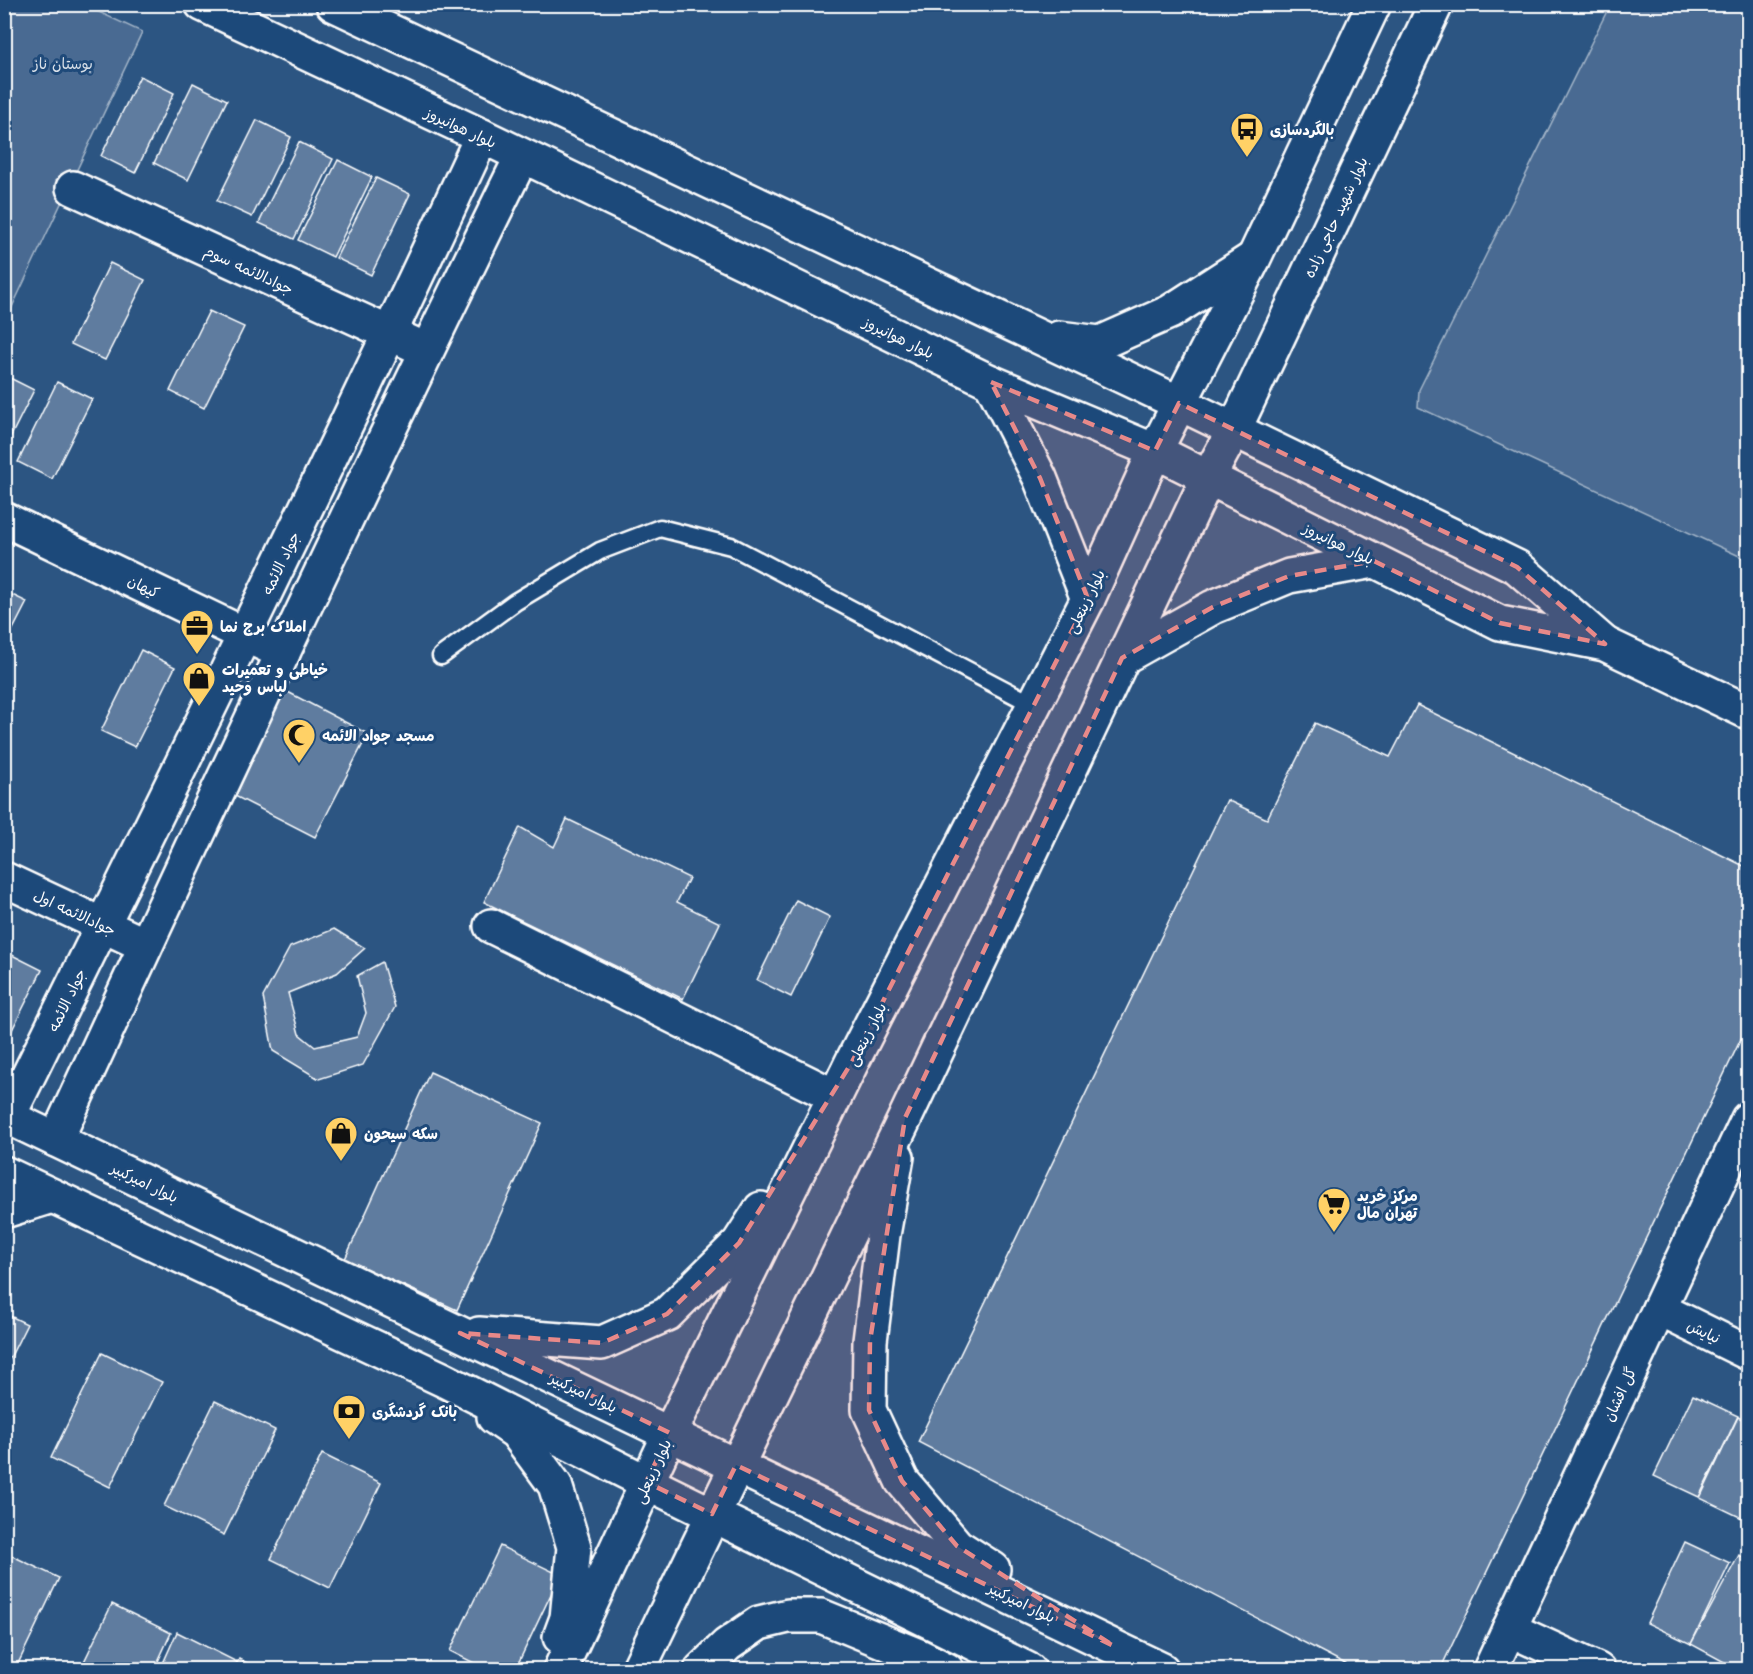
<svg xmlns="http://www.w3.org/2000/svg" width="1753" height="1674" font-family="Mali,'Playpen Sans Arabic',sans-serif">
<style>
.green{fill:#486b92;stroke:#a4b5c8;stroke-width:1.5}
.building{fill:#5e7c9f;stroke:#fff;stroke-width:1.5}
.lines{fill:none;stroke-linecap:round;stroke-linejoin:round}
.lane-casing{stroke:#fff;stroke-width:21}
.street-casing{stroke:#fff;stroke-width:38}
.secondary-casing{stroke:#fff;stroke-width:38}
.lane{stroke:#1f4a7a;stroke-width:16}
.street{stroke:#1f4a7a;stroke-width:33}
.secondary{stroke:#1f4a7a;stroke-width:33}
.marked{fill:#e88989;fill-opacity:0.2;stroke:#e88989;stroke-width:4.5;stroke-dasharray:12 8;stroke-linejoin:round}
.labels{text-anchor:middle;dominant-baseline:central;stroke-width:6;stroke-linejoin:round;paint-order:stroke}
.park-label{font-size:15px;fill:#dae1e9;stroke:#1f4a7a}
.street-label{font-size:15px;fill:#fff;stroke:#1f4a7a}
.poi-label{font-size:15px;font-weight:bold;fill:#fff;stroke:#1f4a7a;text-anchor:start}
</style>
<rect width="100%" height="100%" fill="#2c5582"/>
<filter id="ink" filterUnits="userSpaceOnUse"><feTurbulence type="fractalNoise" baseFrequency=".0167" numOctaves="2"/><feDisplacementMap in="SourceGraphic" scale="12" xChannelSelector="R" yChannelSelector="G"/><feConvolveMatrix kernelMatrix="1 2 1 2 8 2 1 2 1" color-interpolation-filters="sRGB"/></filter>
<g filter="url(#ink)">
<g class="green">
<path d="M5,5h79l58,27 -137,290z"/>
<path d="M1610,5h138v555l-330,-153 1,-17z"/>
</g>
<g class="building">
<path d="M140,76l34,17 -39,80 -34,-17z"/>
<path d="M193,83l34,17 -39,80 -34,-17z"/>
<path d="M257,120l34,17 -39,80 -35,-16z"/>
<path d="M299,142l34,17 -39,80 -35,-16z"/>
<path d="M338,160l34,17 -39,80 -35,-17z"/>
<path d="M376,178l34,16 -39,81 -35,-17z"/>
<path d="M110,263l35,17 -40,80 -34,-16z"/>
<path d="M209,311l35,16 -40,81 -34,-17z"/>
<path d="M4,375l30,15 -30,60z"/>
<path d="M57,382l35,17 -40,80 -34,-17z"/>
<path d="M4,591l23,11 -23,45z"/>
<path d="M141,650l34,17 -40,80 -34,-16z"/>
<path d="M284,690l84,44 -53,103 -84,-43z"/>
<path d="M1417,705l331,163v156l-308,646h-83l-439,-228 309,-642 40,19 48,-96 75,34z"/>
<path d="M567,819l122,59 -12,24 43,21 -37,76 -199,-97 36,-75 34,20z"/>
<path d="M796,900l34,17 -39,80 -34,-17z"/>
<path d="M334,929l31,19 -28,25 -49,20 11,41 16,13 42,-10 9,-24 -9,-37 25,-14 13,45 -32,58 -44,14 -46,-28 -10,-54 27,-50z"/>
<path d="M8,953l34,17 -38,76v-86z"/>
<path d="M430,1072l112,51 -85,187 -112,-51z"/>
<path d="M1748,1290v17l-6,-3z"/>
<path d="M4,1313l23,11 -23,46z"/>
<path d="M102,1353l60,29 -52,105 -59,-29z"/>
<path d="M1693,1395l45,21 -39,81 -45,-21z"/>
<path d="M215,1401l60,29 -51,105 -60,-29z"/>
<path d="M1738,1417l10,5v88l-4,9 -44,-21z"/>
<path d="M322,1454l59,29 -51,105 -59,-29z"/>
<path d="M1685,1542l45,21 -39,81 -44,-21z"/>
<path d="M500,1546l60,29 -45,95h-27l-38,-19z"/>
<path d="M4,1552l55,26 -44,92h-11z"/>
<path d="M1739,1555l9,6v109h-9l-48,-26z"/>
<path d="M112,1604l59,29 -17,37h-74z"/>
<path d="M177,1632l60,30 -4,8h-73z"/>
<path d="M239,1659l22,11h-27z"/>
<path d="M310,1664l12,6h-15z"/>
</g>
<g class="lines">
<defs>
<path id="lane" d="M441,656l74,-54 85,-51 60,-23 71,18 301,158"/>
<g id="street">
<path d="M73,188l353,162"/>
<path d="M4,519l279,134"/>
<path d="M4,879l141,66"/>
<path d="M491,926l341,169"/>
<path d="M1659,1309l89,44"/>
<path d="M1509,1629l89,41"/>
</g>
<g id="secondary">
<path d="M202,4l280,132 509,246 164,69 345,172 105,21 143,68"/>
<path d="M333,4l846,399 338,164 87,76"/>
<path d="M1059,338l41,5 70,-31 82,-53"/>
<path d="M991,382l49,96 48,121"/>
<path d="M1122,658l91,-51 76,-31 85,-15"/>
<path d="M4,1115l1158,555"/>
<path d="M8,1117c161,-326 321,-651 474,-981"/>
<path d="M56,1140c152,-330 306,-659 466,-984"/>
<path d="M897,1157l-14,78 -13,106 -1,69 33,71 55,65 36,23"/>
<path d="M4,1173l438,206 204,103 383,188"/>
<path d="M4,1211l48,-15"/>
<path d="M479,1334l123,9 65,-29 72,-71 22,-34"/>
<path d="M494,1417l22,15 39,53 19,62 -7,71 -7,19"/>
<path d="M560,1670l110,-237 182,-371 236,-463 67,-148 99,-193 120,-254"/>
<path d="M638,1670l267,-552 303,-640 26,-48 202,-426"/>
<path d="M701,1670l26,-25 32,-22 29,-7h33l98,40 28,14"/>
<path d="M1490,1670l258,-551"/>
</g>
</defs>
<use href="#lane" class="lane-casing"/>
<use href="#street" class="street-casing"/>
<use href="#secondary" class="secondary-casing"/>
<use href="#lane" class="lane"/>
<use href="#street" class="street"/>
<use href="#secondary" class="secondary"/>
</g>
</g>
<path class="marked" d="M991,382l164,69 24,-48 338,164 88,77 -105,-21 -126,-62 -85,15 -76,31 -91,51 -217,460 -35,223 -1,69 33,71 55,65 157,100 -378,-181 -24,49 -66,-32 24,-49 -210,-100 142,10 65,-29 72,-71 113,-181 236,-463 -48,-121z"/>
<defs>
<symbol id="bus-pin" viewBox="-11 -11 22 30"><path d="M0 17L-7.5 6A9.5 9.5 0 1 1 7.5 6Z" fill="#ffd166" stroke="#1f4a7a"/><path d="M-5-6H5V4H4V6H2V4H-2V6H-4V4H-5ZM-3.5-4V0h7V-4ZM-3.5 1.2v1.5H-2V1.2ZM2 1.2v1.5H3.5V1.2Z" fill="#111"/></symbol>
<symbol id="office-pin" viewBox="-11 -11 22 30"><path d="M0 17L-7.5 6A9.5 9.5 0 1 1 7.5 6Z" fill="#ffd166" stroke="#1f4a7a"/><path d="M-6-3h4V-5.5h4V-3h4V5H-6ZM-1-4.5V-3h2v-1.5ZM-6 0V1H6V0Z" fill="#111"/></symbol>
<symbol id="shop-pin" viewBox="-11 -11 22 30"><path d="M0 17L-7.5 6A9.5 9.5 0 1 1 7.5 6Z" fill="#ffd166" stroke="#1f4a7a"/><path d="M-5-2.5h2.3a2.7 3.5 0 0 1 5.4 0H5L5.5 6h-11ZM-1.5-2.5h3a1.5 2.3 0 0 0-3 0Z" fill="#111"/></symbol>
<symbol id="mosque-pin" viewBox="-11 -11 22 30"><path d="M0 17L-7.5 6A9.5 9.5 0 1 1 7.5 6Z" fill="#ffd166" stroke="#1f4a7a"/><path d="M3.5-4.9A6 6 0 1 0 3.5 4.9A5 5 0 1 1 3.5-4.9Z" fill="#111"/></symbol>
<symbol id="supermarket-pin" viewBox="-11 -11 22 30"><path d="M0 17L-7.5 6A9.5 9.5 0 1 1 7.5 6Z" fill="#ffd166" stroke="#1f4a7a"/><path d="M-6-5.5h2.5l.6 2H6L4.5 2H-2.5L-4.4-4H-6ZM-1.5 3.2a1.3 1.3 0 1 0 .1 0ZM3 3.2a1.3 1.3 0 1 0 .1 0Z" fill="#111"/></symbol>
<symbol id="bank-pin" viewBox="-11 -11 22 30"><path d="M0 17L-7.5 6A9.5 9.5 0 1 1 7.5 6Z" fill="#ffd166" stroke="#1f4a7a"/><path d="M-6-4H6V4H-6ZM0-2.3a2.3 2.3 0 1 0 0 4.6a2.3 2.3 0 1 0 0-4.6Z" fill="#111"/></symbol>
</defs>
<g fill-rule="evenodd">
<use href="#bus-pin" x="1228" y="110" width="38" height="52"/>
<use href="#office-pin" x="178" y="607" width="38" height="52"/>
<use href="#shop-pin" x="180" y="659" width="38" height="52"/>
<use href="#mosque-pin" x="280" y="716" width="38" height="52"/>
<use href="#shop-pin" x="322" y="1114" width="38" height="52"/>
<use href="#supermarket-pin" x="1315" y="1185" width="38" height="52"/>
<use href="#bank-pin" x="330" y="1392" width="38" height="52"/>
</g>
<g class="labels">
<g class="park-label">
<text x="63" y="63">بوستان ناز</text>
</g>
<g class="street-label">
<text transform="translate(461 127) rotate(25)">بلوار هوانیروز</text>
<text transform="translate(1335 217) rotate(-65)">بلوار شهید حاجی زاده</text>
<text transform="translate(249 269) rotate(25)">جوادالائمه سوم</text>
<text transform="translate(899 337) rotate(26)">بلوار هوانیروز</text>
<text transform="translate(1339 543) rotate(26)">بلوار هوانیروز</text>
<text transform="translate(280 563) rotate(-64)">جواد الائمه</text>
<text transform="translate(144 586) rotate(26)">کیهان</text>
<text transform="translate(1085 601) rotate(-64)">بلوار زینعلی</text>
<text transform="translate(75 912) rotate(25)">جوادالائمه اول</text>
<text transform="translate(66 1000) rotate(-64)">جواد الائمه</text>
<text transform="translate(866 1034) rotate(-63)">بلوار زینعلی</text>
<text transform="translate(145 1182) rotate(26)">بلوار امیرکبیر</text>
<text transform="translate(1704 1331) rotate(26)">نیایش</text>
<text transform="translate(584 1392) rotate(26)">بلوار امیرکبیر</text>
<text transform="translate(1619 1394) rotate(-65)">گل افشان</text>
<text transform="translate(652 1471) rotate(-65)">بلوار زینعلی</text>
<text transform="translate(1022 1602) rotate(26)">بلوار امیرکبیر</text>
</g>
<g class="poi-label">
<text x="1270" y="129">بالگردسازی</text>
<text x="220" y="626">املاک برج نما</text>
<text x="222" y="669">خیاطی و تعمیرات<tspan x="222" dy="17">لباس وحید</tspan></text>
<text x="322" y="735">مسجد جواد الائمه</text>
<text x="364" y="1133">سکه سیحون</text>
<text x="1357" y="1195">مرکز خرید<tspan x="1357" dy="17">تهران مال</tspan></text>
<text x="372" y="1411">بانک گردشگری</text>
</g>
</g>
<rect width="1753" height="1674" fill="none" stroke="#1f4a7a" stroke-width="24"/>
<rect x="12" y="12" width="1729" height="1650" fill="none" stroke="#fff" stroke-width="2" filter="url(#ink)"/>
</svg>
